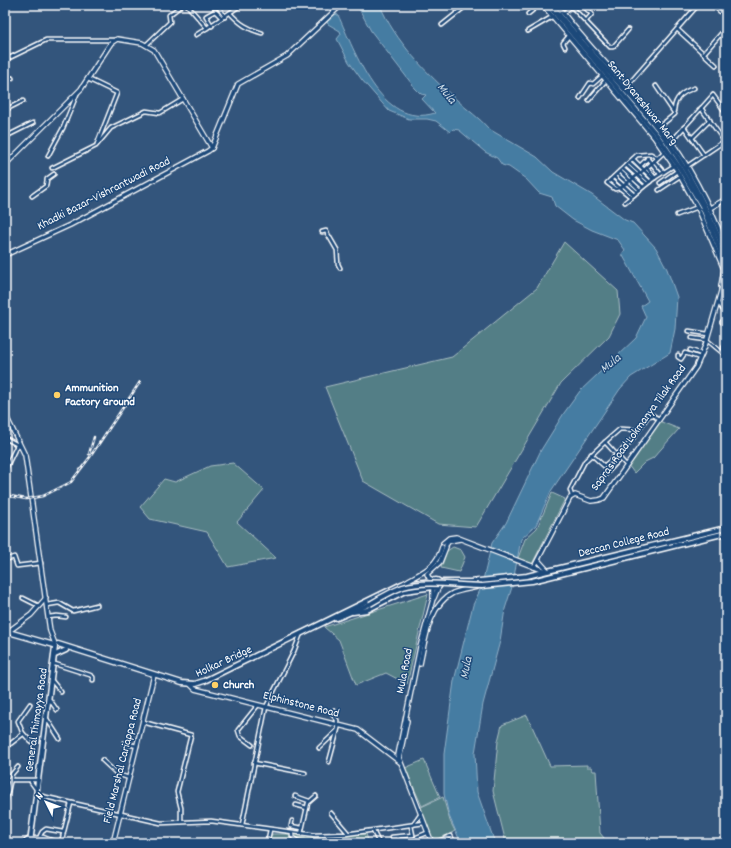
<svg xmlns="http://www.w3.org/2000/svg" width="731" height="848" font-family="Dekko,sans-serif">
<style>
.green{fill:#537e86;stroke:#a9bec2}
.water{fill:#457ba2;stroke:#8fb0c7}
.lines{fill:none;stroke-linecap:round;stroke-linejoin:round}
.street-casing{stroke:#fff;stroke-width:5.5}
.secondary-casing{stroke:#fff;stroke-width:6}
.primary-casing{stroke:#fff;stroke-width:7}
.street{stroke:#1f4a7a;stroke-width:2.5}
.secondary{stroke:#1f4a7a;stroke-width:3.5}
.primary{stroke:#1f4a7a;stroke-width:4}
.rail-casing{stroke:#fff;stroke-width:2.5}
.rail{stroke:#1f4a7a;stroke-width:1;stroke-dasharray:3;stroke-linecap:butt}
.primary-bridge-casing{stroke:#fff;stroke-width:7;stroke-linecap:butt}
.primary-bridge{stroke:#1f4a7a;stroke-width:4}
.poi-dot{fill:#ffd166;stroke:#1f4a7a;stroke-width:1.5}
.labels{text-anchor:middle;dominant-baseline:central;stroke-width:3;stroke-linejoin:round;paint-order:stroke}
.street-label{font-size:12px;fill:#fff;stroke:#1f4a7a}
.poi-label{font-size:12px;font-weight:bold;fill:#fff;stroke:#1f4a7a;text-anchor:start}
.water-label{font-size:13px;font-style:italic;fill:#d0dee8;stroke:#1f4a7a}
</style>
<rect width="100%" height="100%" fill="#33557c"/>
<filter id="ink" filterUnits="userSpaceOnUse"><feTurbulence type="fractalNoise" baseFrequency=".025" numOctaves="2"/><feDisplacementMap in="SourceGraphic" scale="8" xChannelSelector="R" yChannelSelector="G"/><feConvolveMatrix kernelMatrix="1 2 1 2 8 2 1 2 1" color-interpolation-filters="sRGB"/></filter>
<g filter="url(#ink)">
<g class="green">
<path d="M564,242l54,49 2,23 -11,22 -48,47 -85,144 -38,-3 -75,-43 -38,-94 127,-30 85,-69z"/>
<path d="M659,421l20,8 -26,29 -8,4 -11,11 -6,-8z"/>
<path d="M233,463l31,27 -27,32 39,36 -48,9 -21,-35 -57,-13 -10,-12 24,-28 11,3 35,-16z"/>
<path d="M552,493l13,6 -33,65 -14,-6 7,-19 12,-11z"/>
<path d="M453,547l8,3 4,7 -6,15 -18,-4 6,-17z"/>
<path d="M428,594l-21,90 -21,-11 -30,12 -17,-45 -15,-13z"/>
<path d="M527,715l23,51 37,-1v2h4l2,4h3l4,62 8,10h-102l-13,-52 5,-50 4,-16z"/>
<path d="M424,760l16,37 -18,9 -17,-38z"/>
<path d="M443,797l7,24 5,10 -22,12 -14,-35z"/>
<path d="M272,834h94l3,9h-102z"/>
</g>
<path class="water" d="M357,5h23c14,35 48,70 77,95 10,10 23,18 32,29l48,28 16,15 39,23 33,25 8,3 23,25 11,21 10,28 -2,32 -5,24 -39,24 -11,12 -69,102 -15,34 -15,14 -9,48 -7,22 -5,32 -17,63 -8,49 2,39 18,51h-34l-12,-27 -5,-22v-40l10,-73 19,-76 8,-17 11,-45 14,-20 35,-73 23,-37 16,-22 56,-53 10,-21 -5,-11 7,-5 -26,-47 3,-4 -7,-10 -26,-10 -19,-10 -18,-14 -3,-9 -13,-4 -13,-14 -17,-12 -7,-2 -5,-7 -12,-6 -26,-22 -6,-1 -3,3 -14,-11 -9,-2h-18l-20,-8 -27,-31 -13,-18 -12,-23 4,-5 -1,-3 -12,-7 -2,-4 7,-7 5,2c17,36 43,115 97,98l-13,-14 4,-4 -5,-1 -6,-6 -44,-57z"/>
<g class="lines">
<defs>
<g id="street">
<path d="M187,5l20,23 34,-23"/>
<path d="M220,5l-2,1 7,11"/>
<path d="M570,5l40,42h3l15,-17"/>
<path d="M582,5l10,9 -6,7"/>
<path d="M713,5l13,12"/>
<path d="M522,8l4,-3"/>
<path d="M230,13c10,11 18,16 32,20"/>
<path d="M564,13l7,-7"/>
<path d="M528,14l11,-9"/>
<path d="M442,25l25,-20"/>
<path d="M212,26l-6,-10 9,-5 7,7"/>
<path d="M677,29l39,36"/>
<path d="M528,31l24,-14"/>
<path d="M196,35l11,-7"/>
<path d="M146,45l24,-23 -1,-7 13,-10"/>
<path d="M565,47l-2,-4 5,-6"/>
<path d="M704,53l22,-25"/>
<path d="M5,60l41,-20h68"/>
<path d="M88,79l29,14 -20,51"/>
<path d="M726,80l-2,2 2,2"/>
<path d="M5,82l7,-4"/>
<path d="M627,86l71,-81"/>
<path d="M656,86l19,28 -15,12"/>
<path d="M580,98l10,-15 3,1 9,-8"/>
<path d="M589,100l17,-20"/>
<path d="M701,108l23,33"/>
<path d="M5,110l18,-9"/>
<path d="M674,110c1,-13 9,-18 20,-22"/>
<path d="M684,127l20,28"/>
<path d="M5,137l28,-14"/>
<path d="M692,138l18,-18"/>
<path d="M671,142l42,-47 13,18"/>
<path d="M48,156l15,-28 14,-34"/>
<path d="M647,158l13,16"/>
<path d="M657,158l-6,-4 -14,1 -30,28 8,6 5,-1c16,-11 30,-22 44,-36"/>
<path d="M633,159l20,20"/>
<path d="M654,161l10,11"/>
<path d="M629,163l21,19"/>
<path d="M626,165l21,19"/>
<path d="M640,166l8,-8"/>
<path d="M686,167l40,-27"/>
<path d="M52,168l44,-22 15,-18 35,-17 14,2 23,-14"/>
<path d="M647,168l8,10"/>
<path d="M623,169l20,18"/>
<path d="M620,171l20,19"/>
<path d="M617,174l20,18"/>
<path d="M614,177l20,18"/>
<path d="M610,180l21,17"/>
<path d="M660,183l17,-12"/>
<path d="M659,190l21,-14"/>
<path d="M32,196l14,-10 1,-7 7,-5"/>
<path d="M625,202l28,-23 22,-14"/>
<path d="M677,215l21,-8"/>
<path d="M322,232l4,-1 11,19 1,14 2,4"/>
<path d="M721,289l5,5"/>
<path d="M718,303l8,11"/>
<path d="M722,322l4,-4"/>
<path d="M689,331l19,3"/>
<path d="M692,338l14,2"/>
<path d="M707,340l18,15"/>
<path d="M724,347l2,-1"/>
<path d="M690,350l12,4"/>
<path d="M678,355v2l3,2 4,-6 15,5"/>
<path d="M5,438l13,7"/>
<path d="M591,454l13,12 25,-22 19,-28 4,-1 7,4"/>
<path d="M626,465l-21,-23 15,-13 18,1"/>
<path d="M5,470l14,-29"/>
<path d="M600,480l20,-21"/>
<path d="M572,496l-2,-6 15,-29 20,-19"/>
<path d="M5,560l9,-3 3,9 24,-3"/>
<path d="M23,598l16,8"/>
<path d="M47,605l12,-2 14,8 24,-6"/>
<path d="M48,617l9,-1 9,1"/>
<path d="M55,664l35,11 3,2v3"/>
<path d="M52,681l9,11"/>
<path d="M50,700l7,10"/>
<path d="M334,710l-1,5 4,5v5"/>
<path d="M47,719l13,20"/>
<path d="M143,722l48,13 -14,57 4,16v14"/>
<path d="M23,733l8,9"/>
<path d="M124,743l13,3"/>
<path d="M252,745l-12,-9 -2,-6 20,-25"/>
<path d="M5,748l18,-14 -5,-13 12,-17"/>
<path d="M319,748l18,-17"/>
<path d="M102,760l15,14 12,4"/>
<path d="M329,762l10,-37"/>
<path d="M254,763l51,10"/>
<path d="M5,780h33"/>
<path d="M31,782l5,7"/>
<path d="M37,795l124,28 50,-2 104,14 31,-1 78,-11"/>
<path d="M295,796l14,5"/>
<path d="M5,804l7,-30 6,-7"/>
<path d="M296,805l11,3"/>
<path d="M331,813l17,20"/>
<path d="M292,821l-1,5 11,2"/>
<path d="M242,825l24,-118 28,-56 7,-18"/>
<path d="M413,825l7,-10"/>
<path d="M373,831l6,12"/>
<path d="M292,833v3l5,5 8,2"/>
<path d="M301,834l7,-31 8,-7"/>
<path d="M40,836l2,-4 4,-3 17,3"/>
<path d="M392,837l21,-2 -2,-9"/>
<path d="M398,837l1,6"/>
<path d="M417,837l10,-4"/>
<path d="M31,839l12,-2 15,6"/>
<path d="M61,843l10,-40"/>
<path d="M267,843l3,-13"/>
<path d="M434,843l17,-7 3,7"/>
</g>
<g id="secondary">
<path d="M543,5l111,132 22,32 22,39 28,66"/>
<path d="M557,5c32,44 73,81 106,125 27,36 47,75 63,117"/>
<path d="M5,165l76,-76 30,-46 6,-4 25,4 12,7 58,98"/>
<path d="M710,208l16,-9"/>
<path d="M5,255l65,-30 138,-74 4,-3 26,-64 49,-28 54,-51"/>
<path d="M721,286l3,-17"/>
<path d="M5,414l20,41 25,176 5,13"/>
<path d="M443,543l6,-5 7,-1 89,34"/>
<path d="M446,545l3,-4 11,-2"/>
<path d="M538,560l10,11"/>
<path d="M534,567l36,-69 5,-3 16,6 8,-1 5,-2 92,-131 9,-21 21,-72"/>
<path d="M435,581l-6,-3 -2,-4 13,-12 6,-15"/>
<path d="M402,584c19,-12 34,-15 40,-37"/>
<path d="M434,598l4,-10"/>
<path d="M9,631l22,-16 15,-17"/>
<path d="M420,664c5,-24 9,-59 33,-71 8,-3 16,-4 24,-6"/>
<path d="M190,684l5,5 163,41 42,32"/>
<path d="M399,759l8,-38"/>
<path d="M113,843l41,-168"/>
<path d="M432,843l-34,-88 22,-108 13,-48v-12"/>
</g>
<g id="primary">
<path d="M548,5l109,130 22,32 23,39 24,60"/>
<path d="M552,5c33,45 75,83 109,128 28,38 48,79 65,123"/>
<circle cx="436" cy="584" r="4"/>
<path d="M439,582h31l57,-6 199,-48"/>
<path d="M482,586l50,-5 194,-48"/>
<path d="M353,612l14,-2 38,-19 28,-4"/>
<path d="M337,618l33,-14"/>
<path d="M5,631l49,14"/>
<path d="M58,644l124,39 13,1 9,-3 198,-97 32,-3"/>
<path d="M55,655l11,-5"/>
<path d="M24,843l6,-4"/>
<path d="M30,843l25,-196"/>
</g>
</defs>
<use href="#street" class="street-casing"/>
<use href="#secondary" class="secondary-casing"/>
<use href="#primary" class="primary-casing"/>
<use href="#street" class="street"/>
<use href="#secondary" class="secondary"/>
<use href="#primary" class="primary"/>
<defs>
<g id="rail">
<path d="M89,454l5,-17"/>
<path d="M5,495l21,4 17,-3 28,-14 19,-25 50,-75"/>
</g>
</defs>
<use href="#rail" class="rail-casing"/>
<use href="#rail" class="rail"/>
<defs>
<path id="primary-bridge" d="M370,604c10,-6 22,-13 33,-17 25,-7 54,-1 79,-1"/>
</defs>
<use href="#primary-bridge" class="primary-bridge-casing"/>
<use href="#primary-bridge" class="primary-bridge"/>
</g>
</g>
<g class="poi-dot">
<circle cx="57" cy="395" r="4"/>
<circle cx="215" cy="685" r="4"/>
</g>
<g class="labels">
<g class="street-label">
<text transform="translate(642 103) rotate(51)">Sant Dyaneshwar Marg</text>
<text transform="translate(104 194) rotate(-27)">Khadki Bazar-Vishrantwadi Road</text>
<text transform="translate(639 428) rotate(-54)">Sapras Road Lokmanya Tilak Road</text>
<text transform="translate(624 543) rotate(-14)">Deccan College Road</text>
<text transform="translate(224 662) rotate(-25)">Holkar Bridge</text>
<text transform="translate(405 671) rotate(-79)">Mula Road</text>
<text transform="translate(301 705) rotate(14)">Elphinstone Road</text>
<text transform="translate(37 720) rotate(-82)">General Thimayya Road</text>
<text transform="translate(123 761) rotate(-76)">Field Marshal Cariappa Road</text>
</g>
<g class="poi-label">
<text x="65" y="388">Ammunition<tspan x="65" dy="14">Factory Ground</tspan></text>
<text x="223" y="685">Church</text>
</g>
<g class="water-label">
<text transform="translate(446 94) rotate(51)">Mula</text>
<text transform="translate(611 364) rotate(-39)">Mula</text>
<text transform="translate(467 668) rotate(-79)">Mula</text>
</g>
</g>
<rect width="731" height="848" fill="none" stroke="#1f4a7a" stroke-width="20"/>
<rect x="10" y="10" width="711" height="828" fill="none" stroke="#fff" stroke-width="1.5" filter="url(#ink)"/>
<g transform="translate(46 802) rotate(312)" stroke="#1f4a7a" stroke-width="3" paint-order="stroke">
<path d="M0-3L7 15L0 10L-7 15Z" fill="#ffffff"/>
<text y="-6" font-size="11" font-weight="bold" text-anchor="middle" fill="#ffffff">N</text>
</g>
</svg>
